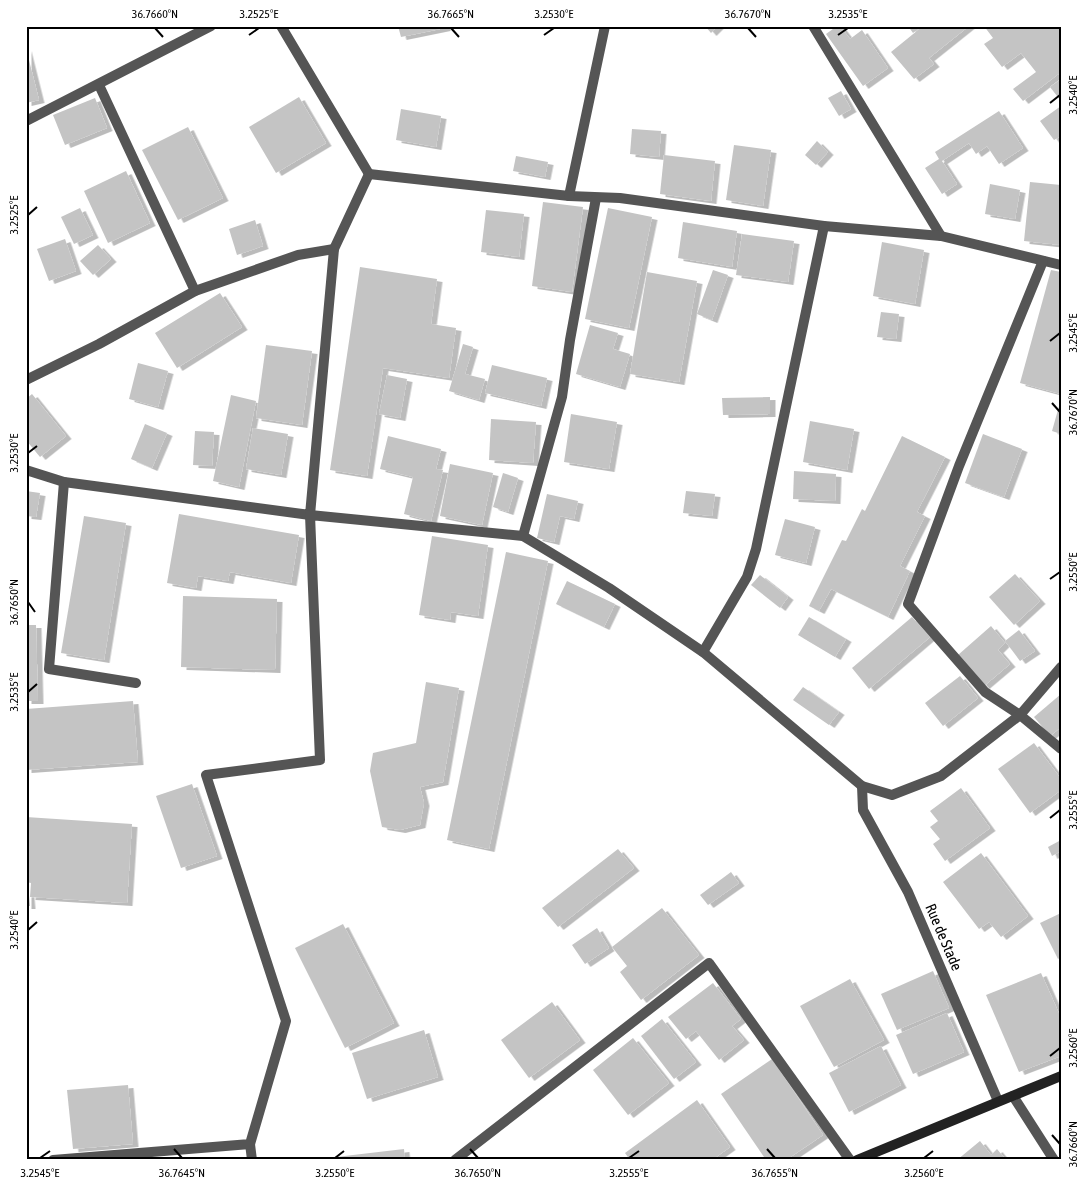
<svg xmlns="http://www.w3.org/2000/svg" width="1087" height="1186" font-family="'Asap Condensed',sans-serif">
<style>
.building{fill:#c4c4c4;filter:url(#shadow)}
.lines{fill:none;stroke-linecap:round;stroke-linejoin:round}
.street{stroke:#555;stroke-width:10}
.secondary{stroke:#222;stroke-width:10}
.ticks{fill:none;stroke:#000;stroke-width:2}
.labels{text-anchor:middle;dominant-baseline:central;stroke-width:4;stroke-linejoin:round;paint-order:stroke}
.street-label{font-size:15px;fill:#000;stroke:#fff}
.neatline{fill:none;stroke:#000;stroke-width:2}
.ticks-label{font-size:12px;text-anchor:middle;fill:#000}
</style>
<defs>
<filter id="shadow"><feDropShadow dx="5.5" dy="3" stdDeviation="0" flood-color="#0004"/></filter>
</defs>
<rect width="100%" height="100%" fill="#fff"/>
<g class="building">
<path d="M398,26h47v2l-44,9z"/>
<path d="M705,26h13l-7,7z"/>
<path d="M837,26h3l10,13 12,-9 26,38 -25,18 -37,-52z"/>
<path d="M908,26h14l-9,7z"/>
<path d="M923,26h46l-40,32 5,6 -20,15 -23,-27z"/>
<path d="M984,26h77v46l-38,29 -10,-12 23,-17 -15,-19 -19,14 -18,-23 9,-6z"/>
<path d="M26,48l13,52 -13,3z"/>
<path d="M1061,79v22l-11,-14z"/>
<path d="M841,91l10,18 -12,7 -11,-18z"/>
<path d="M299,97l27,46 -50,30 -27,-46z"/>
<path d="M95,98l12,30 -42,17 -12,-30z"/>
<path d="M1061,106v30l-7,4 -14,-19z"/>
<path d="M401,109l40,7 -5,31 -40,-7z"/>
<path d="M999,111l24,37 -24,16 -12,-18 -11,8 -7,-11 -27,18 15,23 -15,10 -17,-26 14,-9 -4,-7z"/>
<path d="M188,127l35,71 -45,22 -36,-70z"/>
<path d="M632,129l29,2 -2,26 -29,-3z"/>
<path d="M817,141l11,11 -12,13 -11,-10z"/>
<path d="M734,145l37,5 -8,56 -37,-6z"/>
<path d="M664,155l51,6 -4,40 -51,-7z"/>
<path d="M516,156l32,6 -3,15 -32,-6z"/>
<path d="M126,171l24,52 -42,20 -24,-52z"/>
<path d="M1030,182l31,3v60l-37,-4z"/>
<path d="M990,184l30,6 -5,29 -30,-5z"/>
<path d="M543,202l40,5 -11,85 -40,-6z"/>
<path d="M80,208l13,27 -19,9 -13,-27z"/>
<path d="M608,208l44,9 -23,111 -44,-9z"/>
<path d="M486,210l38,4 -5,43 -38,-5z"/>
<path d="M255,220l8,26 -26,9 -8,-26z"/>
<path d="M683,222l54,9 -5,36 -54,-9z"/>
<path d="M742,234l52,7 -6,41 -52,-7z"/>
<path d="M65,239l11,32 -27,10 -12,-32z"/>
<path d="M882,242l42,8 -9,54 -42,-8z"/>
<path d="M98,245l13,14 -18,16 -13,-14z"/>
<path d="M360,267l77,12 -6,45 25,4 -7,50 -66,-10 -16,108 -37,-6z"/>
<path d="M713,270l15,5 -16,45 -15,-6z"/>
<path d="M1051,270l10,2v122l-41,-11z"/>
<path d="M647,272l50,9 -18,101 -49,-8z"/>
<path d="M220,293l22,34 -65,41 -22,-35z"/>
<path d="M881,312l18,2 -3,25 -19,-2z"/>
<path d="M590,325l28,8 -5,16 17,5 -10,33 -44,-13z"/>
<path d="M463,344l10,3 -8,27 20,5 -6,21 -30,-9z"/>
<path d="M266,345l46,6 -10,74 -46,-7z"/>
<path d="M138,363l30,8 -10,36 -29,-8z"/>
<path d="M492,365l55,13 -6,28 -56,-13z"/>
<path d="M387,375l20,4 -7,39 -21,-4z"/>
<path d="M32,394l34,42 -26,21 -14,-17v-41z"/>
<path d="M231,395l25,6 -17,86 -26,-6z"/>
<path d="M770,397v17l-47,1 -1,-17z"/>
<path d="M1061,399v35l-9,-3z"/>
<path d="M571,414l46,8 -8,47 -45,-7z"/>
<path d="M491,419l45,3 -3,41 -44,-3z"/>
<path d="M810,421l44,8 -7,41 -44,-8z"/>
<path d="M145,424l22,9 -15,35 -21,-9z"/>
<path d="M253,428l35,6 -7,41 -35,-6z"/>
<path d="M195,431l19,1 -2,34 -19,-1z"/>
<path d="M983,434l39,15 -18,48 -39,-14z"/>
<path d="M388,436l53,13 -5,20 7,1 -12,51 -27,-7 9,-37 -33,-8z"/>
<path d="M902,436l43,21 -28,55 8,4 -25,50 10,5 -22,46 -57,-28 -12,22 -10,-5 33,-66 4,1 16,-32 3,2z"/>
<path d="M450,464l43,9 -11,52 -42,-9z"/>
<path d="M794,471l42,3 -1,27 -42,-2z"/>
<path d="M503,473l15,5 -10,34 -15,-5z"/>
<path d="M26,491l14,2 -4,24 -10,-1z"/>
<path d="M686,491l29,3 -3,22 -29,-3z"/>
<path d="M547,494l31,7 -4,18 -14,-3 -6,26 -17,-4z"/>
<path d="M179,514l120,21 -8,48 -61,-11 -2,9 -30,-5 -2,12 -29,-5z"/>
<path d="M84,516l42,7 -22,137 -43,-7z"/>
<path d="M785,519l30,8 -9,36 -31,-8z"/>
<path d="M432,536l56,9 -10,71 -27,-4 -1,8 -31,-5z"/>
<path d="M506,552l42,9 -59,288 -42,-9z"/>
<path d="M1015,574l25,27 -26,24 -25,-28z"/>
<path d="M760,575l28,22 -8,11 -29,-23z"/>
<path d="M567,581l48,23 -11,23 -48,-23z"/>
<path d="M183,596l94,3 -2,71 -94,-3z"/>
<path d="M809,617l37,22 -11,18 -37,-22z"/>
<path d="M912,617l18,20 -61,52 -17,-21z"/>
<path d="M26,625h10l2,76h-12z"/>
<path d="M991,626l14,17 -7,7 12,14 -26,22 -26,-31z"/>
<path d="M1019,630l16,21 -15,10 -15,-20z"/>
<path d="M960,676l18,22 -35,28 -18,-23z"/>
<path d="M426,682l33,6 -16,94 -23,5 4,16 -4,22 -20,5 -18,-3 -12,-56 3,-18 43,-10z"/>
<path d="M803,687l36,25 -10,13 -36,-25z"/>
<path d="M1061,694v33l-11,9 -16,-19z"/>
<path d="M133,701l5,61 -112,8v-61z"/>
<path d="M1034,743l27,36v11l-31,23 -32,-44z"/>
<path d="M192,784l25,72 -36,12 -25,-72z"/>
<path d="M961,788l29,40 -45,33 -12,-17 7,-5 -10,-12 8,-6 -8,-10z"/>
<path d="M26,817l106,7 -5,79 -97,-6 1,-14 -5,-1z"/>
<path d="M1061,840v11l-9,5 -4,-9z"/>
<path d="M618,849l16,19 -76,59 -16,-19z"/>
<path d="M981,853l47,63 -27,21 -12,-15 -10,7 -36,-47z"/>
<path d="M731,872l8,11 -31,22 -8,-10z"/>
<path d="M26,884h2l2,22h-4z"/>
<path d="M662,908l37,47 -58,45 -21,-28 7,-6 -15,-19z"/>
<path d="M1061,913v44l-3,2 -18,-36z"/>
<path d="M343,924l51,99 -49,25 -50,-100z"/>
<path d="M597,928l12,20 -24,16 -13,-19z"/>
<path d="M933,971l16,37 -52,22 -16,-36z"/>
<path d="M1041,973l20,45v38l-42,16 -33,-77z"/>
<path d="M850,979l34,61 -50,27 -34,-61z"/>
<path d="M713,983l28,36 -9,7 12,14 -25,20 -23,-29 -10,8 -18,-22z"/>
<path d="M552,1002l28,38 -51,38 -28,-38z"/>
<path d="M947,1013l17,39 -51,22 -17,-39z"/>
<path d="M662,1019l34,43 -22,17 -33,-43z"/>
<path d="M424,1030l14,47 -71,22 -15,-46z"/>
<path d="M633,1038l36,45 -41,32 -35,-45z"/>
<path d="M881,1046l20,39 -52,27 -20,-39z"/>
<path d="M772,1059l51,76 -37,25h-20l-45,-66z"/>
<path d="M128,1085l5,59 -60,5 -6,-59z"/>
<path d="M697,1100l33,47 -18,13h-82l-5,-7z"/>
<path d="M980,1141l11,14 6,-6 9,11h-49z"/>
<path d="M404,1149l1,11h-69v-3z"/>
</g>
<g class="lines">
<g class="street">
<path d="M281,26l88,148"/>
<path d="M813,26l128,210"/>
<path d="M99,85l96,206"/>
<path d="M26,121l185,-95"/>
<path d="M369,174l200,22 51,2 204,28 117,10 120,29"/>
<path d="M569,196l36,-170"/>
<path d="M1043,261l-84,205 -51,138 77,88 35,23 41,34"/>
<path d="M28,379l71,-35 96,-53 103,-36 36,-6"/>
<path d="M26,470l38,12 246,33 24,-266 35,-75"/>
<path d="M64,482l-15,187 87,14"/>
<path d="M523,536l39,-139 8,-57 26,-142"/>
<path d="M703,652l44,-75 9,-28 68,-323"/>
<path d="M862,786l1,24 45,82 90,209"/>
<path d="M1013,1096l41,64"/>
<path d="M250,1144l2,16"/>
<path d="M53,1160l197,-16 36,-123 -80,-246 114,-15 -10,-245 213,21 86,52 94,64 159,134 30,9 49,-19 79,-61 41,-48"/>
<path d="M455,1160l254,-197 141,197"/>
</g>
<path class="secondary" d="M857,1160l204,-84"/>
</g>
<path class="ticks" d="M155,28l8,9M451,28l8,9M748,28l8,9M249,35l10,-7M544,35l10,-7M838,35l10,-7M1050,103l10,-8M28,215l9,-8M1050,341l10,-8M1052,403l8,9M28,453l9,-7M1050,579l10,-7M28,602l7,10M28,692l9,-8M1050,818l10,-8M28,930l9,-8M1050,1056l10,-8M1052,1135l8,9M174,1149l8,9M470,1149l8,9M767,1149l8,9M40,1158l10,-7M335,1158l9,-7M629,1158l10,-7M924,1158l9,-7"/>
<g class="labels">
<g class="street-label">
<text transform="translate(944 937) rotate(67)">Rue de Stade</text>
</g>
</g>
<rect width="1087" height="1186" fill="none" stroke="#ffffff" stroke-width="55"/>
<rect x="28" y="28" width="1032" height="1130" class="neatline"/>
<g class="ticks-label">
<text x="155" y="18">36.7660°N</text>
<text x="259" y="18">3.2525°E</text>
<text x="451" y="18">36.7665°N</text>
<text x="554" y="18">3.2530°E</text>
<text x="748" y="18">36.7670°N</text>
<text x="848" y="18">3.2535°E</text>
<text transform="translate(1073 95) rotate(-90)" y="4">3.2540°E</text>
<text transform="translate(14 215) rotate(-90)" y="4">3.2525°E</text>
<text transform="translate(1073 333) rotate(-90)" y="4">3.2545°E</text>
<text transform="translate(1073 412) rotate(-90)" y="4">36.7670°N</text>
<text transform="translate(14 453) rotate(-90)" y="4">3.2530°E</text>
<text transform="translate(1073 572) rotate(-90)" y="4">3.2550°E</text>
<text transform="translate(14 602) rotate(-90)" y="4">36.7650°N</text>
<text transform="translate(14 692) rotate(-90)" y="4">3.2535°E</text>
<text transform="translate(1073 810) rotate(-90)" y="4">3.2555°E</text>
<text transform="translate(14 930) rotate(-90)" y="4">3.2540°E</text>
<text transform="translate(1073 1048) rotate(-90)" y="4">3.2560°E</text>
<text transform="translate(1073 1144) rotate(-90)" y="4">36.7660°N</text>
<text x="40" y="1177">3.2545°E</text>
<text x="182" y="1177">36.7645°N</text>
<text x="335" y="1177">3.2550°E</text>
<text x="478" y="1177">36.7650°N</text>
<text x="629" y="1177">3.2555°E</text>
<text x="775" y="1177">36.7655°N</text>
<text x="924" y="1177">3.2560°E</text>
</g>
</svg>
